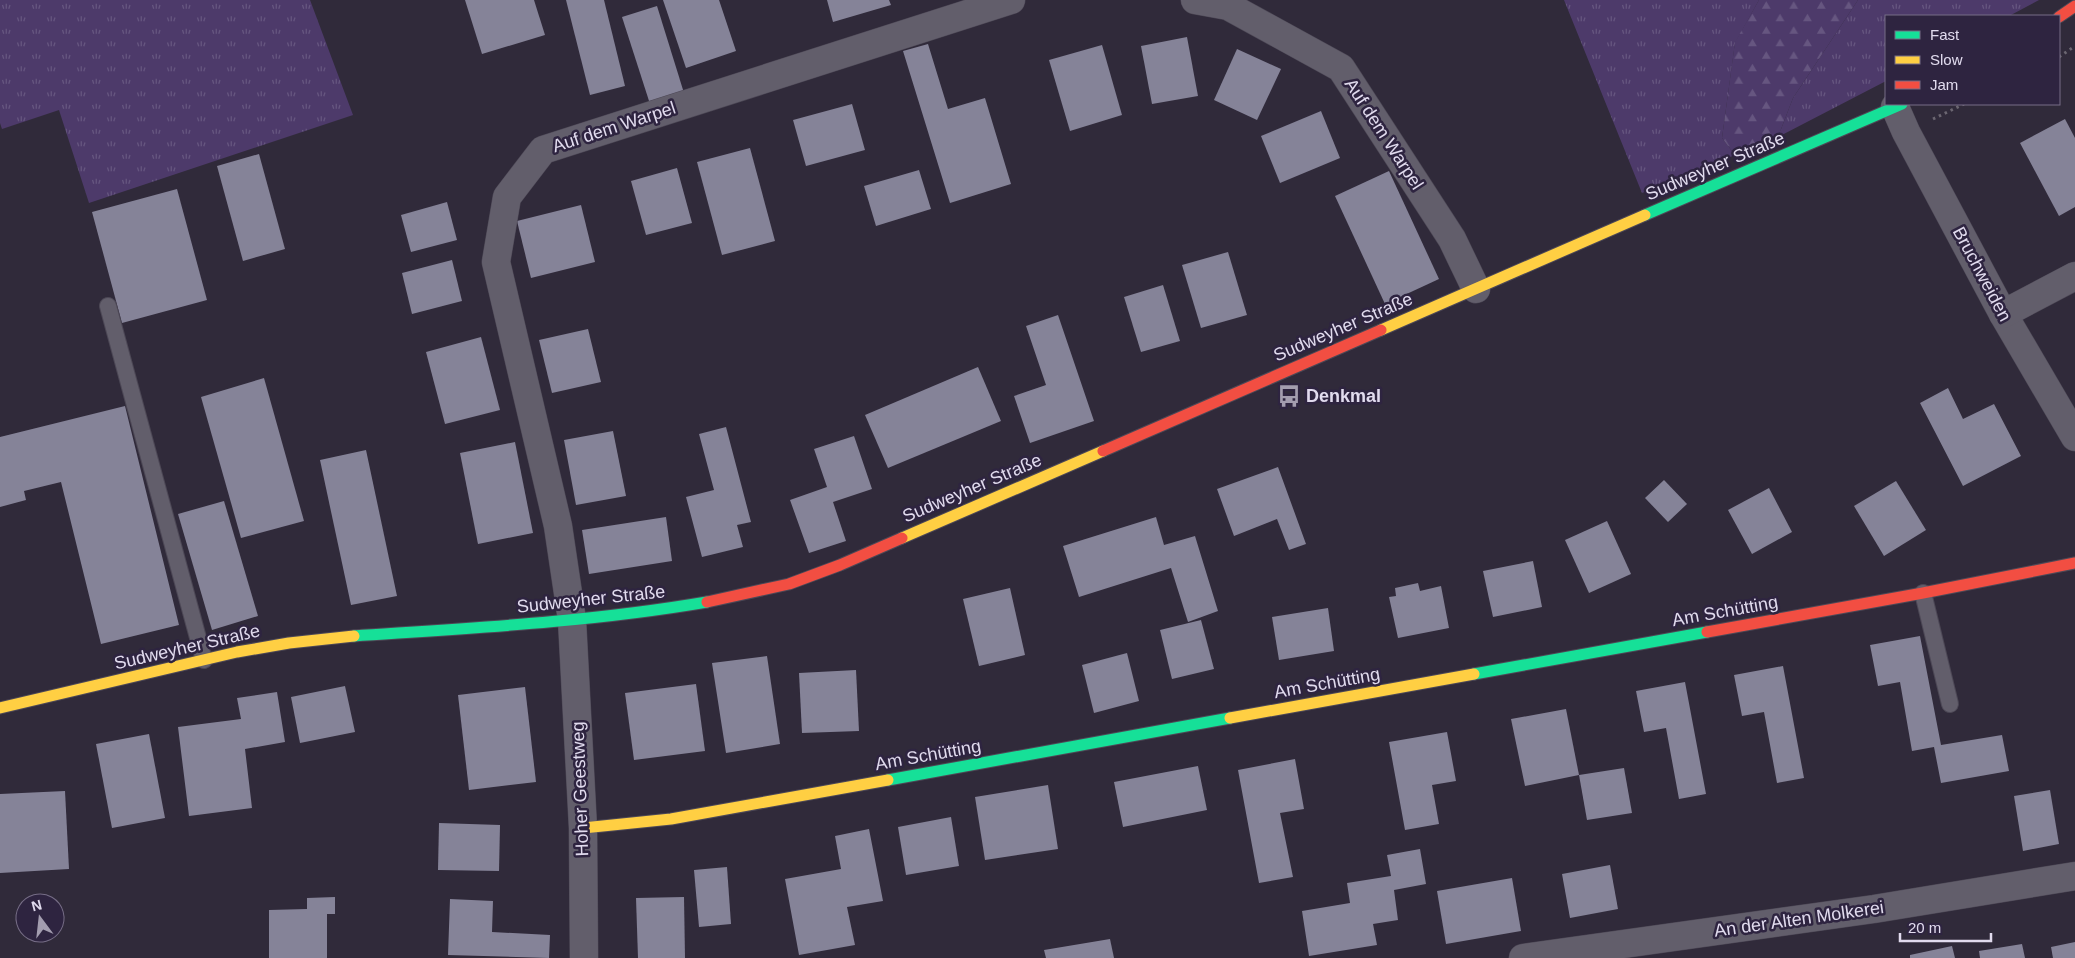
<svg xmlns="http://www.w3.org/2000/svg" width="2075" height="958" font-family="Arial,sans-serif">
<style>
.grass{fill:url(#grass-tufts)}
.forest{fill:url(#forest-firs)}
.building{fill:#858398}
.lines{fill:none;stroke-linecap:round;stroke-linejoin:round}
.lane-casing{stroke:#4d4856;stroke-width:18}
.street-casing{stroke:#4d4856;stroke-width:29}
.fast-casing{stroke:#4d4856;stroke-width:13}
.slow-casing{stroke:#4d4856;stroke-width:13}
.jam-casing{stroke:#4d4856;stroke-width:13}
.path{stroke:#6b6671;stroke-width:3;stroke-dasharray:2.5 4;stroke-linecap:butt}
.lane{stroke:#625e6b;stroke-width:16}
.street{stroke:#625e6b;stroke-width:28}
.fast{stroke:#16e098;stroke-width:11}
.slow{stroke:#ffcf43;stroke-width:11}
.jam{stroke:#f24e42;stroke-width:11}
.labels{text-anchor:middle;dominant-baseline:central;stroke-width:5;stroke-linejoin:round;paint-order:stroke}
.street-label{font-size:18px;fill:#e1dbee;stroke:#2e2440}
.poi-label{font-size:18px;font-weight:bold;fill:#e1dbee;stroke:#2e2440;text-anchor:start}
</style>
<defs>
<pattern id="grass-tufts" width="24" height="20" patternUnits="userSpaceOnUse" patternTransform="scale(1.25)"><rect width="24" height="20" fill="#4d3a6a"/><path d="M3 7l-1-3M5 7V3M7 7l1-3M15 17l-1-3M17 17v-4M19 17l1-3" fill="none" stroke="#665680"/></pattern>
<pattern id="forest-firs" width="22" height="20" patternUnits="userSpaceOnUse" patternTransform="scale(1.25)"><rect width="22" height="20" fill="#4d3a6a"/><path d="M5 1l3.5 6h-7zM16 11l3.5 6h-7z" fill="#665680"/></pattern>
</defs>
<rect width="100%" height="100%" fill="#302a3a"/>
<g class="grass">
<path d="M0,0h310l43,115 -264,88 -30,-93 -57,19 -2,-6z"/>
<path d="M1564,0h195l-24,43 -13,95 13,17 -93,38z"/>
<path d="M1858,0h181l-30,16h-123v65l-108,56 15,-39z"/>
</g>
<path class="forest" d="M1759,0h99l-65,98 -15,39 -43,18 -13,-17 13,-96z"/>
<g class="building">
<path d="M465,0h69l11,35 -63,19z"/>
<path d="M566,0h38l21,86 -35,9z"/>
<path d="M663,0h56l17,51 -50,17z"/>
<path d="M827,0h62l2,5 -58,17z"/>
<path d="M657,6l27,87 -34,11 -28,-87z"/>
<path d="M1187,37l11,59 -46,8 -11,-58z"/>
<path d="M928,44l20,65 37,-11 26,86 -61,19 -47,-152z"/>
<path d="M1102,45l20,70 -52,16 -21,-71z"/>
<path d="M1237,49l44,20 -24,51 -43,-20z"/>
<path d="M852,104l13,46 -59,16 -13,-46z"/>
<path d="M1321,111l19,47 -60,25 -19,-47z"/>
<path d="M2065,119l10,19v69l-16,9 -39,-73z"/>
<path d="M750,148l25,93 -53,14 -25,-93z"/>
<path d="M259,154l26,95 -42,12 -26,-95z"/>
<path d="M677,168l15,55 -46,12 -15,-54z"/>
<path d="M919,170l12,39 -55,17 -12,-40z"/>
<path d="M1389,171l50,108 -54,25 -50,-108z"/>
<path d="M177,189l30,111 -85,23 -30,-111z"/>
<path d="M447,202l10,38 -46,12 -10,-37z"/>
<path d="M581,205l14,57 -64,16 -14,-57z"/>
<path d="M1228,252l19,63 -46,13 -19,-63z"/>
<path d="M452,260l10,41 -50,13 -10,-41z"/>
<path d="M1163,285l17,56 -39,11 -17,-55z"/>
<path d="M1058,315l36,106 -64,22 -16,-47 32,-11 -20,-59z"/>
<path d="M588,329l13,53 -49,11 -13,-53z"/>
<path d="M481,337l19,73 -55,14 -19,-72z"/>
<path d="M978,367l23,54 -113,47 -23,-53z"/>
<path d="M264,378l40,143 -63,17 -40,-141z"/>
<path d="M1948,388l15,31 31,-15 27,52 -58,30 -43,-83z"/>
<path d="M125,406l54,219 -78,19 -40,-162 -37,9 2,9 -26,7v-70z"/>
<path d="M726,427l25,95 -14,3 6,22 -41,10 -16,-60 28,-7 -15,-56z"/>
<path d="M613,431l13,65 -50,9 -12,-65z"/>
<path d="M854,436l18,53 -39,13 13,39 -37,12 -19,-53 37,-13 -13,-38z"/>
<path d="M515,442l18,91 -55,11 -18,-91z"/>
<path d="M366,450l31,146 -46,9 -31,-145z"/>
<path d="M1278,467l28,77 -17,6 -12,-31 -43,17 -17,-47z"/>
<path d="M1664,480l23,24 -19,18 -23,-24z"/>
<path d="M1896,481l30,49 -42,26 -30,-50z"/>
<path d="M1769,488l23,44 -40,22 -24,-44z"/>
<path d="M224,501l34,115 -46,14 -34,-116z"/>
<path d="M666,517l6,44 -83,13 -7,-44z"/>
<path d="M1156,517l8,28 31,-9 23,75 -30,11 -17,-54 -92,29 -16,-51z"/>
<path d="M1607,521l24,53 -42,19 -24,-53z"/>
<path d="M1533,561l9,46 -49,10 -10,-46z"/>
<path d="M1418,583l2,8 21,-5 8,42 -51,10 -9,-41 7,-1 -1,-8z"/>
<path d="M1010,588l15,67 -46,11 -16,-67z"/>
<path d="M1328,608l6,43 -55,9 -7,-43z"/>
<path d="M1201,620l13,49 -42,10 -12,-49z"/>
<path d="M1920,636l21,109 61,-10 7,36 -68,12 -7,-36 -22,4 -12,-69 -22,4 -8,-41z"/>
<path d="M1127,653l12,48 -45,12 -12,-48z"/>
<path d="M767,656l13,88 -54,9 -14,-90z"/>
<path d="M1783,666l21,112 -27,5 -13,-71 -22,4 -8,-41z"/>
<path d="M856,670l3,61 -57,2 -3,-60z"/>
<path d="M1685,682l21,112 -27,5 -13,-71 -22,4 -8,-41z"/>
<path d="M696,684l9,67 -71,9 -9,-67z"/>
<path d="M345,686l10,46 -55,11 -9,-46z"/>
<path d="M525,687l11,95 -67,8 -11,-95z"/>
<path d="M277,692l8,50 -40,7 7,59 -63,8 -11,-89 63,-8 -4,-21z"/>
<path d="M1566,709l13,66 -54,11 -14,-67z"/>
<path d="M1447,732l9,49 -24,4 7,39 -34,6 -16,-88z"/>
<path d="M149,734l16,84 -53,10 -16,-84z"/>
<path d="M1295,759l9,50 -24,4 13,64 -34,6 -21,-113z"/>
<path d="M1198,766l9,44 -84,17 -9,-45z"/>
<path d="M1624,768l8,45 -45,7 -8,-45z"/>
<path d="M1048,785l10,64 -73,11 -10,-63z"/>
<path d="M2050,790l9,54 -36,7 -9,-55z"/>
<path d="M65,791l4,78 -69,4v-79z"/>
<path d="M951,817l8,49 -53,9 -8,-48z"/>
<path d="M439,823l61,2 -1,46 -61,-1z"/>
<path d="M869,829l14,72 -36,6 8,38 -56,10 -14,-76 56,-10 -6,-33z"/>
<path d="M1420,849l6,35 -32,6 4,30 -25,4 4,21 -68,11 -7,-45 48,-8 -3,-20 44,-7 -4,-21z"/>
<path d="M1610,865l8,44 -48,9 -8,-44z"/>
<path d="M727,867l4,57 -32,3 -5,-57z"/>
<path d="M1512,878l9,53 -75,13 -9,-53z"/>
<path d="M335,897v17h-8v44h-58v-48l38,-1v-11z"/>
<path d="M684,897l1,61h-47l-2,-60z"/>
<path d="M450,899l43,2 -1,31 58,3 -1,23 -101,-3z"/>
<path d="M1110,939l4,19h-68l-2,-8z"/>
<path d="M2075,942v16h-22l-2,-11z"/>
<path d="M2022,944l3,14h-45l-1,-7z"/>
<path d="M1952,946l3,12h-45v-3z"/>
</g>
<g class="lines">
<defs>
<g id="lane">
<path d="M108,306l96,354"/>
<path d="M1923,593l27,111"/>
</g>
<g id="street">
<path d="M1195,0l33,6 113,62 111,171 24,50"/>
<path d="M1895,107l11,25 97,182 72,123"/>
<path d="M2003,314l72,-38"/>
<path d="M584,958l-1,-130 -11,-208 -14,-94 -62,-264 11,-65 36,-47 468,-150"/>
<path d="M1523,958l351,-49 201,-33"/>
</g>
<g id="fast">
<path d="M1645,215l257,-111"/>
<path d="M354,636c118,-8 236,-14 353,-34"/>
<path d="M1474,674l233,-42"/>
<path d="M888,780l342,-62"/>
</g>
<g id="slow">
<path d="M1381,330l264,-115"/>
<path d="M902,538l201,-87"/>
<path d="M0,708l237,-56 52,-9 65,-7"/>
<path d="M1230,718l244,-44"/>
<path d="M583,828l88,-9 217,-39"/>
</g>
<g id="jam">
<path d="M2059,17l16,-11"/>
<path d="M1103,451l278,-121"/>
<path d="M707,602l82,-18 51,-19 62,-27"/>
<path d="M1707,632l216,-39 152,-30"/>
</g>
</defs>
<use href="#lane" class="lane-casing"/>
<use href="#street" class="street-casing"/>
<use href="#fast" class="fast-casing"/>
<use href="#slow" class="slow-casing"/>
<use href="#jam" class="jam-casing"/>
<g class="path">
<path d="M2059,57l16,-11"/>
<path d="M1933,119l31,-15"/>
</g>
<use href="#lane" class="lane"/>
<use href="#street" class="street"/>
<use href="#fast" class="fast"/>
<use href="#slow" class="slow"/>
<use href="#jam" class="jam"/>
</g>
<defs>
<symbol id="bus-bare" viewBox="-9 -9 18 18"><path d="M-5-6H5V4H4V6H2V4H-2V6H-4V4H-5ZM-3.5-4V0h7V-4ZM-3.5 1.2v1.5H-2V1.2ZM2 1.2v1.5H3.5V1.2Z" fill="#a39daf" stroke="#2e2440" stroke-width="2.5" paint-order="stroke"/></symbol>
</defs>
<g fill-rule="evenodd">
<use href="#bus-bare" x="1273" y="380" width="32" height="32"/>
</g>
<g class="labels">
<g class="street-label">
<text transform="translate(614 127) rotate(-18)">Auf dem Warpel</text>
<text transform="translate(1384 134) rotate(57)">Auf dem Warpel</text>
<text transform="translate(1715 166) rotate(-23)">Sudweyher Straße</text>
<text transform="translate(1982 274) rotate(62)">Bruchweiden</text>
<text transform="translate(1343 327) rotate(-23)">Sudweyher Straße</text>
<text transform="translate(972 488) rotate(-23)">Sudweyher Straße</text>
<text transform="translate(591 599) rotate(-6)">Sudweyher Straße</text>
<text transform="translate(1725 611) rotate(-10)">Am Schütting</text>
<text transform="translate(187 647) rotate(-13)">Sudweyher Straße</text>
<text transform="translate(1327 683) rotate(-10)">Am Schütting</text>
<text transform="translate(928 755) rotate(-10)">Am Schütting</text>
<text transform="translate(580 789) rotate(-92)">Hoher Geestweg</text>
<text transform="translate(1799 919) rotate(-8)">An der Alten Molkerei</text>
</g>
<g class="poi-label">
<text x="1306" y="396">Denkmal</text>
</g>
</g>
<rect x="1885" y="15" width="175" height="90" fill="#2e2440" stroke="#766d86"/>
<rect x="1895" y="31" width="25" height="8" fill="#16e098" stroke="#766d86"/>
<text x="1930" y="40" font-size="15" fill="#e1dbee">Fast</text>
<rect x="1895" y="56" width="25" height="8" fill="#ffcf43" stroke="#766d86"/>
<text x="1930" y="65" font-size="15" fill="#e1dbee">Slow</text>
<rect x="1895" y="81" width="25" height="8" fill="#f24e42" stroke="#766d86"/>
<text x="1930" y="90" font-size="15" fill="#e1dbee">Jam</text>
<g transform="translate(40 918) rotate(345)"><circle r="24" fill="#2e2440" stroke="#766d86"/>
<path d="M0-4L9 19L0 12L-9 19Z" fill="#a39daf"/>
<text y="-8" font-size="14" font-weight="bold" text-anchor="middle" fill="#e1dbee">N</text>
</g>
<path d="M1900 933v8h91v-8" fill="none" stroke="#e1dbee" stroke-width="2.5"/>
<text x="1908" y="933" font-size="15" fill="#e1dbee" stroke="#2e2440" stroke-width="4" paint-order="stroke">20 m</text>
</svg>
